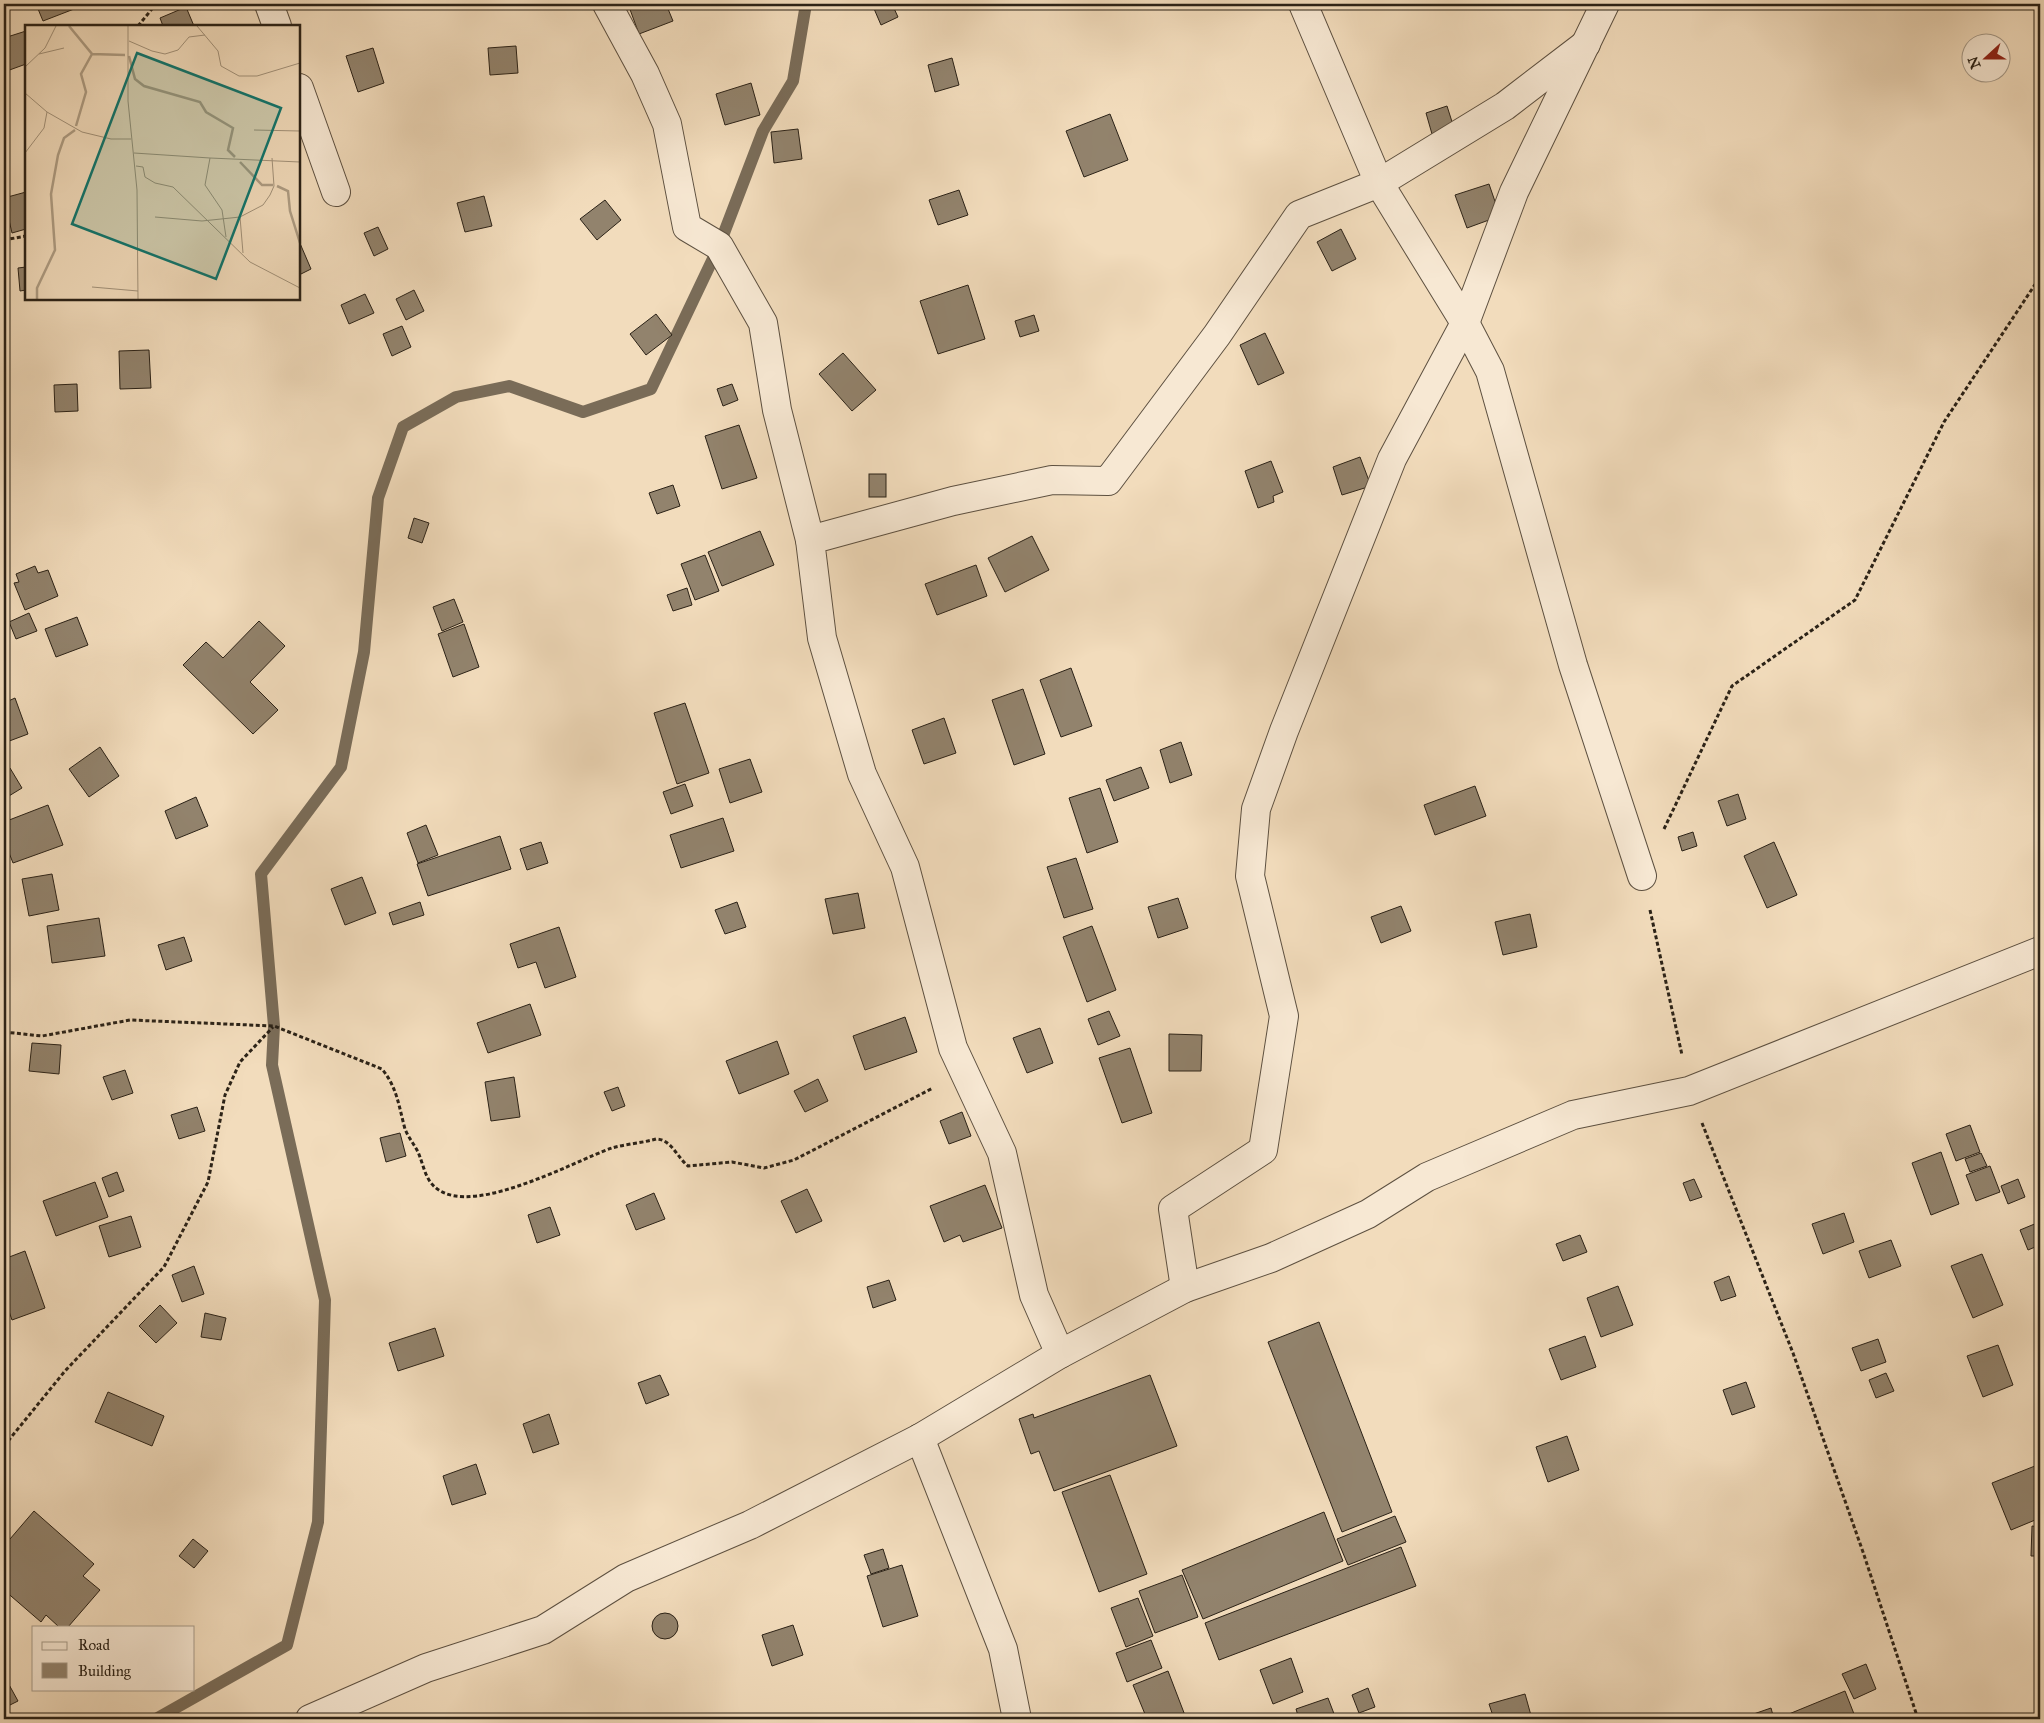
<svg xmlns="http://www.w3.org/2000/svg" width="2044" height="1723" font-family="'IM FELL Great Primer',serif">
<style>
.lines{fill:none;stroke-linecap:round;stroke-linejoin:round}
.stream{stroke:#7a6c58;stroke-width:12}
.building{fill:#92836d;stroke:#2b2217}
.minor-casing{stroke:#5d5040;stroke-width:30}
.path{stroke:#2b2217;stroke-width:3;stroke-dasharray:4 2.5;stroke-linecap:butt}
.minor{stroke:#f7e8d3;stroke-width:28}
.inset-river{fill:none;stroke:#ae9d84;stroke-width:2.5}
.inset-road{fill:none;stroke:#a2927a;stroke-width:1}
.view{fill:#0f766e;fill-opacity:0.15;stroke:#0f766e;stroke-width:2.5}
.inset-edge{fill:none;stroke:#2b2217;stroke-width:2.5}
</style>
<rect width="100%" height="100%" fill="#f2dcbc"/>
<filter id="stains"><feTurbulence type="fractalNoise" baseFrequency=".004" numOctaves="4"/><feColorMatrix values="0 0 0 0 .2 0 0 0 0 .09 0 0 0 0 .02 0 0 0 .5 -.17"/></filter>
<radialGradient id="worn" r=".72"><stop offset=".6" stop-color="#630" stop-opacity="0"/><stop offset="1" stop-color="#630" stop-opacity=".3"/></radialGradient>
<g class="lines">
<path class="stream" d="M156,1719l131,-74 31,-123 7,-222 -53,-235 2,-39 -13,-152 80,-107 23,-115 14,-154 25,-71 53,-30 53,-11 74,26 68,-23 68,-143 44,-115 30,-50 13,-77"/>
</g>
<g class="building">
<path d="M36,4h51l-44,17z"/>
<path d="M628,4h38l7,17 -34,13z"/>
<path d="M872,4h20l6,13 -17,8z"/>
<path d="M186,7l8,19h-31l-3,-8z"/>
<path d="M26,31v33l-22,8v-34z"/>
<path d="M516,46l2,27 -28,2 -2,-27z"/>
<path d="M373,48l11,35 -26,9 -12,-36z"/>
<path d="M952,58l7,27 -24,7 -7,-27z"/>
<path d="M751,83l9,32 -35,10 -9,-31z"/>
<path d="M1447,106l7,22 -22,6 -6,-21z"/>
<path d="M1110,114l18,46 -44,17 -18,-46z"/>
<path d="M798,129l4,30 -28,4 -3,-31z"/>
<path d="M1489,184l11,32 -33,12 -12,-33z"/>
<path d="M959,190l9,25 -30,10 -9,-25z"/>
<path d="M26,192v37l-14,4 -8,-35z"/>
<path d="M484,196l8,30 -27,6 -8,-29z"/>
<path d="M605,200l16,20 -24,20 -17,-21z"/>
<path d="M378,227l10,22 -14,7 -10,-23z"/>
<path d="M1341,229l15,30 -24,12 -15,-29z"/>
<path d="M299,241l12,28 -12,6z"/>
<path d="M26,267v23l-6,1 -2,-23z"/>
<path d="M968,285l17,54 -47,15 -18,-53z"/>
<path d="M414,290l10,21 -18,9 -10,-21z"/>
<path d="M365,294l9,19 -25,11 -8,-19z"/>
<path d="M656,314l16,21 -26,20 -16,-21z"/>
<path d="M1034,315l5,16 -19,6 -5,-16z"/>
<path d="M402,326l9,21 -19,9 -9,-22z"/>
<path d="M1265,333l19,40 -26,12 -18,-40z"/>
<path d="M149,350l2,38 -31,1 -1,-38z"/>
<path d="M843,353l33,37 -24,21 -33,-37z"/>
<path d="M77,384l1,27 -23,1 -1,-27z"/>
<path d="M732,384l6,16 -15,6 -6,-17z"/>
<path d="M739,425l18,53 -35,11 -17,-53z"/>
<path d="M1360,457l11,29 -29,9 -9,-28z"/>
<path d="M1271,461l12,31 -10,4 1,6 -16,6 -13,-37z"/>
<rect x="869" y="474" width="17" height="23"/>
<path d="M673,485l7,21 -23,8 -8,-21z"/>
<path d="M414,518l15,5 -7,20 -14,-5z"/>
<path d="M760,531l14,34 -52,21 -14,-34z"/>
<path d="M1032,536l17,34 -44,22 -17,-34z"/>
<path d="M705,555l14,36 -24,9 -14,-36z"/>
<path d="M976,565l11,31 -50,19 -12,-31z"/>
<path d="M35,566l3,7 10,-3 10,26 -33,14 -11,-27 5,-1 -3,-8z"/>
<path d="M687,588l5,17 -19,6 -6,-16z"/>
<path d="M454,599l9,23 -21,9 -9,-24z"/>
<path d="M29,613l8,18 -21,8 -7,-17z"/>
<path d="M77,617l11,28 -32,12 -11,-28z"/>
<path d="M259,621l26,25 -35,36 28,28 -25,24 -70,-69 23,-23 17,16z"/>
<path d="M464,624l15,43 -26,10 -15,-43z"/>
<path d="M1071,668l21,58 -31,11 -21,-57z"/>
<path d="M1023,689l22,65 -31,11 -22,-65z"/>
<path d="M15,698l13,36 -24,9v-40z"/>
<path d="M685,703l24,70 -32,11 -23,-71z"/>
<path d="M944,718l12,35 -32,11 -12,-34z"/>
<path d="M1181,742l11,33 -22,8 -10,-33z"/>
<path d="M100,747l19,29 -30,21 -20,-28z"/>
<path d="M750,759l12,33 -32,11 -11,-34z"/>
<path d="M1141,767l8,21 -35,13 -8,-21z"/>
<path d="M10,768l12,20 -18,11v-27z"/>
<path d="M685,784l8,22 -22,8 -8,-22z"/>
<path d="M1475,786l11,30 -51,19 -11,-30z"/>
<path d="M1100,788l18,54 -31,11 -18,-55z"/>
<path d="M1738,794l8,25 -19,7 -9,-25z"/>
<path d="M196,797l12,29 -32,13 -11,-28z"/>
<path d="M48,805l15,40 -50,18 -9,-23v-18z"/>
<path d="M723,818l11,33 -53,17 -11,-33z"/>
<path d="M426,825l12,30 -20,8 -11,-30z"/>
<path d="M1693,832l4,14 -15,5 -4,-14z"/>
<path d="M500,836l11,33 -83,27 -11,-32z"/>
<path d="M541,842l7,21 -21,7 -7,-21z"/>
<path d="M1774,842l23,53 -30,13 -23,-52z"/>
<path d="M1076,858l17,51 -29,9 -17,-51z"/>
<path d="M52,874l7,36 -30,6 -7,-37z"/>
<path d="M362,877l14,36 -31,12 -14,-36z"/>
<path d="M858,893l7,35 -32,6 -8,-35z"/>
<path d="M1178,898l10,30 -30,10 -10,-31z"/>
<path d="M420,902l4,13 -31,10 -4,-12z"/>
<path d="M737,902l9,25 -21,7 -10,-24z"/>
<path d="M1401,906l10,25 -30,12 -10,-26z"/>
<path d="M1530,914l7,33 -34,8 -8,-33z"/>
<path d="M99,918l6,38 -53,7 -5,-37z"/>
<path d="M1092,926l24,64 -29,12 -24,-65z"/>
<path d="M559,927l17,50 -31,11 -9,-26 -18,6 -8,-24z"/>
<path d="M184,937l8,24 -26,9 -8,-25z"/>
<path d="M530,1004l11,31 -53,18 -11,-30z"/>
<path d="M1109,1011l11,25 -22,9 -10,-26z"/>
<path d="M905,1017l12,35 -52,18 -12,-34z"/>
<path d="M1040,1028l13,35 -26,10 -14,-35z"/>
<path d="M1169,1034l33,1 -1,36h-32z"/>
<path d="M777,1041l12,33 -50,20 -13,-33z"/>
<path d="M32,1043l29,2 -2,29 -30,-3z"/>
<path d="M1130,1048l22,65 -30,10 -23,-65z"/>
<path d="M125,1070l8,23 -21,7 -9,-23z"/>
<path d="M514,1077l6,40 -29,4 -6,-39z"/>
<path d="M818,1079l10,22 -23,11 -11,-21z"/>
<path d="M618,1087l7,19 -13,5 -8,-19z"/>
<path d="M197,1107l8,24 -26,8 -8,-24z"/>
<path d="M962,1112l9,24 -22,8 -9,-23z"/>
<path d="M1970,1125l10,27 -24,9 -10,-27z"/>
<path d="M400,1133l6,23 -20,6 -6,-24z"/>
<path d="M1941,1152l18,52 -28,11 -19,-52z"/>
<path d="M1981,1153l6,13 -17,6 -5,-13z"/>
<path d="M1990,1166l10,26 -24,9 -10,-26z"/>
<path d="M117,1172l7,19 -15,6 -7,-19z"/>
<path d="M1694,1179l8,18 -12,4 -7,-18z"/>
<path d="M2018,1179l7,18 -17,7 -7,-18z"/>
<path d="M95,1182l13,35 -52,19 -13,-35z"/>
<path d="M985,1185l17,43 -39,14 -3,-7 -16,7 -14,-36z"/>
<path d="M807,1189l15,32 -26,12 -15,-32z"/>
<path d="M654,1193l11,26 -29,11 -10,-25z"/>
<path d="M550,1207l10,28 -23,8 -9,-28z"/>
<path d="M1844,1213l10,29 -31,12 -11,-30z"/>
<path d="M131,1216l10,31 -32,10 -10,-31z"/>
<path d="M2037,1223l3,7v15l-12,5 -8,-20z"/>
<path d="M1580,1235l7,17 -24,9 -7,-17z"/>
<path d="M1891,1240l10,26 -32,12 -10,-27z"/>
<path d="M25,1251l20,57 -33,12 -8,-23v-38z"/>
<path d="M1982,1254l21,51 -30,13 -22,-52z"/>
<path d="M194,1266l10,28 -22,8 -10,-27z"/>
<path d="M1729,1276l7,20 -15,5 -7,-19z"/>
<path d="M889,1280l7,20 -23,8 -6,-21z"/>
<path d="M1618,1286l15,39 -32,12 -14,-39z"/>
<path d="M160,1305l17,18 -21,20 -17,-17z"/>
<path d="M205,1313l21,5 -5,22 -20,-3z"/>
<path d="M1319,1322l73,190 -50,20 -74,-190z"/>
<path d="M435,1328l9,28 -46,15 -9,-28z"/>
<path d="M1585,1336l11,31 -35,13 -12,-31z"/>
<path d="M1878,1339l8,23 -25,9 -9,-23z"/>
<path d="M1998,1345l15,40 -30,12 -16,-41z"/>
<path d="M1886,1373l8,18 -18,7 -7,-18z"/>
<path d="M660,1375l9,20 -23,9 -8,-21z"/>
<path d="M1150,1375l27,71 -123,45 -15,-40 -8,3 -12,-35 14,-5 1,4z"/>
<path d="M1746,1382l9,25 -23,8 -9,-25z"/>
<path d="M108,1392l56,24 -12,30 -57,-24z"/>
<path d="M549,1414l10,30 -26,9 -10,-29z"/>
<path d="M1567,1436l12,34 -31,12 -12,-35z"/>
<path d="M476,1464l10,30 -34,11 -9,-29z"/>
<path d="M2040,1464v54l-29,12 -19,-47z"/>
<path d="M1110,1475l37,99 -48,18 -37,-100z"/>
<path d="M34,1511l60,53 -11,12 17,14 -32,37h-9l-13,-12 -5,7 -37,-32v-44z"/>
<path d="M1324,1512l19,49 -140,58 -21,-49z"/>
<path d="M1395,1516l11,26 -58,23 -11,-26z"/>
<path d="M2032,1526l8,1v29h-9z"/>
<path d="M193,1539l15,12 -14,17 -15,-12z"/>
<path d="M1401,1547l15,39 -197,74 -14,-37z"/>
<path d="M883,1549l6,19 -18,6 -7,-19z"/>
<path d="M902,1565l16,51 -35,11 -16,-51z"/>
<path d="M1182,1575l16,42 -43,16 -16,-42z"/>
<path d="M1138,1598l15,38 -27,11 -15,-39z"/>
<circle cx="665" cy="1626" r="13"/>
<path d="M793,1625l10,30 -31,11 -10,-31z"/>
<path d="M1151,1640l11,28 -35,14 -11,-29z"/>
<path d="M1291,1658l12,34 -30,12 -13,-34z"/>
<path d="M1866,1664l10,25 -22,10 -12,-25z"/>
<path d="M1168,1671l18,47 -39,1 -14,-34z"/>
<path d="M7,1681l11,20 -14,7v-25z"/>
<path d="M1368,1688l7,19 -16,6 -7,-18z"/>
<path d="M1845,1691l11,28h-71l-1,-3z"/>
<path d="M1525,1694l7,25h-38l-5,-15z"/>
<path d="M1328,1698l8,21h-37l-3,-10z"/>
<path d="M1771,1708l3,11h-31l-1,-1z"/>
</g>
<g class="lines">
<defs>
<g id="minor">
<path d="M269,4l8,22"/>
<path d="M607,4l38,70 22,50 20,103 32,19 44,77 14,87 33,130"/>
<path d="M1303,4l76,179 86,140 25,48 83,294 69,211"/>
<path d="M299,88l37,104"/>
<path d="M1185,1288l-12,-79 90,-59 21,-134 -34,-140 6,-67 28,-78 108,-272 73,-136 49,-131 91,-188"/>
<path d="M1060,1354l-26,-59 -32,-142 -49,-105 -48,-181 -43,-93 -40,-136 -12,-98 143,-39 99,-21 56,1 109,-146 82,-120 80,-32 126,-77 81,-62"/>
<path d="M920,1438l83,211 14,70"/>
<path d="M310,1719l116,-51 117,-38 83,-52 124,-53 170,-87 140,-84 125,-66 86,-30 97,-44 59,-37 146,-62 116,-24 351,-140"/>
</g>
</defs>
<use href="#minor" class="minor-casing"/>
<g class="path">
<path d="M138,26l18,-22"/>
<path d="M4,240l22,-4"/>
<path d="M1664,829l68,-143 123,-86 89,-178 96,-145"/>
<path d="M1650,910l32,145"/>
<path d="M4,1032l38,4 88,-16 144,6 108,43c15,18 17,38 23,60 3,8 9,15 13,23 4,9 6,20 11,28 29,47 144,-19 183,-32 14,-4 30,-5 44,-9 15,0 21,18 32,27l44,-4 32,6 30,-8 139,-72"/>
<path d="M1702,1123l91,230 70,199 55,167"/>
<path d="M4,1446l61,-75 99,-104 44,-85 17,-87 15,-33 33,-35"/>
</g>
<use href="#minor" class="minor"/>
</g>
<g transform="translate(25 25)">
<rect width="275" height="275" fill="#f2dcbc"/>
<path class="inset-river" d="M44,1l23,28 -11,20 5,18 -10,34M67,29l33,1M104,31l6,23 9,7 56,16 6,10 27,16 -5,22 7,7M215,137l22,23h11M252,161l11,5 2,20 10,32M12,274v-11l18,-38 -4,-56 7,-39 6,-17 11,-8"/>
<path class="inset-road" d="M103,1v75l9,89 1,109M172,1l21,25 3,15 18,10h18l43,-13M104,16l23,10 13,3 13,-4 11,-13 16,-2M14,29l25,-6M0,42l20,-19 11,-22M0,68l22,19 35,20 29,7h20M229,105l46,1M0,128l19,-25 3,-16M109,128l76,5 -5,27 17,25 4,27M185,133l90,4M111,141l7,1 2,10 10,6 18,4 77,75 50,26M130,192l47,4 38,-4M218,228l-3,-36 23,-12 7,-10 4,-9 -2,-28M67,262l46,4"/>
<path class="view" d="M112,28l144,55 -65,171 -144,-55z"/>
<rect width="275" height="275" class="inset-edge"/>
</g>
<rect width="2044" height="1723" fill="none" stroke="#f2dcbc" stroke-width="20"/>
<rect x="5" y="5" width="2034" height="1713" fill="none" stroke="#2b2217" stroke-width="2.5"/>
<rect x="10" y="10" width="2024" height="1703" fill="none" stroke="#2b2217"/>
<rect x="32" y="1626" width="162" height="65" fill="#f7e8d3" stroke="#a59988"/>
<rect x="42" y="1642" width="25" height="8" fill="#f7e8d3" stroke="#a59988"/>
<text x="78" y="1650" font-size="15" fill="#2b2217">Road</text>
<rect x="42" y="1663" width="25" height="15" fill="#92836d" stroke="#a59988"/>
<text x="78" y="1676" font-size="15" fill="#2b2217">Building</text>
<g transform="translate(1986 58) rotate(249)"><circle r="24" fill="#f7e8d3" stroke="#a59988"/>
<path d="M0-4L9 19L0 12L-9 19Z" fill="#8f2418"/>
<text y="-8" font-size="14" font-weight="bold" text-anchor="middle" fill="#2b2217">N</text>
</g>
<rect width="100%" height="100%" filter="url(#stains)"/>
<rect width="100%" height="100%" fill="url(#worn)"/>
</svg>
